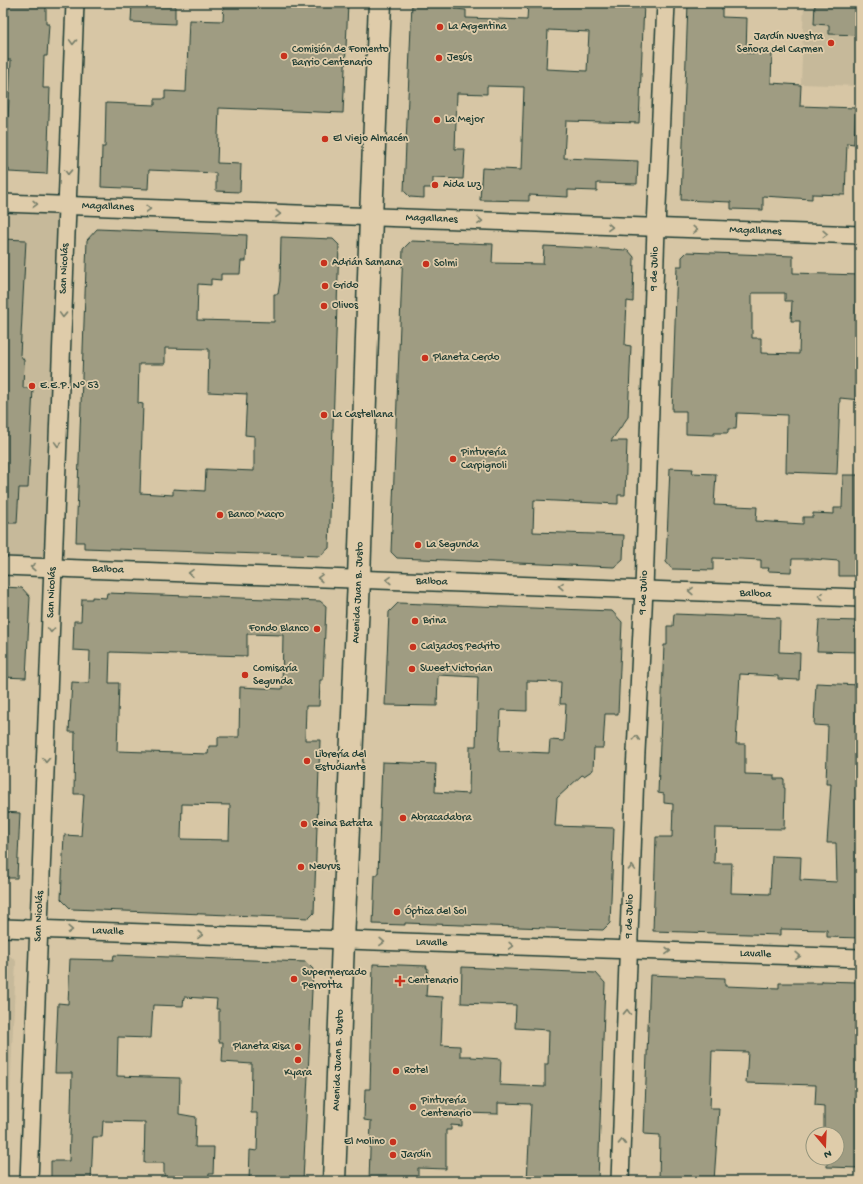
<svg xmlns="http://www.w3.org/2000/svg" width="863" height="1184" font-family="'Gochi Hand',sans-serif">
<style>
.built{fill:#c6b99a}
.building{fill:#9f9c82;stroke:#1f3d34;fill-rule:evenodd}
.lines{fill:none;stroke-linecap:round;stroke-linejoin:round}
.street-casing{stroke:#1f3d34;stroke-width:20}
.secondary-casing{stroke:#1f3d34;stroke-width:25}
.street{stroke:#dfccaa;stroke-width:17}
.secondary{stroke:#dfccaa;stroke-width:22}
.oneway{stroke:#757d69}
.poi-dot{fill:#c8321e;stroke:#dfccaa;stroke-width:1.5}
.labels{text-anchor:middle;dominant-baseline:central;stroke-width:3.5;stroke-linejoin:round;paint-order:stroke}
.poi-label{font-size:11px;fill:#1f3d34;stroke:#dfccaa;text-anchor:start}
.street-label{font-size:11px;fill:#1f3d34;stroke:#dfccaa}
</style>
<rect width="100%" height="100%" fill="#d7c6a5"/>
<filter id="ink" filterUnits="userSpaceOnUse"><feTurbulence type="fractalNoise" baseFrequency=".025" numOctaves="2"/><feDisplacementMap in="SourceGraphic" scale="8" xChannelSelector="R" yChannelSelector="G"/><feConvolveMatrix kernelMatrix="1 2 1 2 8 2 1 2 1" color-interpolation-filters="sRGB"/></filter>
<g filter="url(#ink)">
<g class="built">
<path d="M804,3h56v83l-59,-2z"/>
<path d="M3,203l64,3 -14,362 -50,-2z"/>
<path d="M3,952h3l10,9 -8,179h-5z"/>
</g>
<g class="building">
<path d="M3,3h43v21h3l-2,32h-3l-1,32h7l-3,86 -38,-2v-3h-6l3,-51h2l3,-58h-8z"/>
<path d="M132,3h43v21l-44,-2z"/>
<path d="M224,3h124l-5,110 -124,-5 -2,55 24,1 -1,28 -24,-1v-18l-67,-3 -1,19 -47,-2 1,-40h3l1,-44 49,2v-6h10v-8l21,1 3,-72 34,1z"/>
<path d="M412,3h43v6l11,1v8l61,2 1,-17 50,2v-2h66l-5,120 -73,-2 -2,37 74,3 -1,23 -40,-1v8l-29,-1v7l-39,-2v6l-49,-1 2,-32 39,2 3,-83 -37,-1v8l-30,-1 -2,56h10l-2,30 -30,-1v10h-9v10l-14,-1 -6,-6zM548,30l41,2 -2,39 -41,-2z"/>
<path d="M688,3h34v14l25,1 -1,35 26,1 -1,29 30,2 -1,21 56,2 -2,36 -7,-1 -2,52 -33,-1v5l-49,-3v14l-32,-1v-7l-50,-2z"/>
<path d="M815,3h45v32l-31,-1v-9l-15,-1z"/>
<path d="M97,229l150,6 -1,26h-5l-1,13h-19v6l-10,-1v6l-13,-1 -1,36 77,2v-28h4l2,-13 1,-44 52,2 6,6 -10,303 -9,8 -236,-8v-6h-8l11,-302zM165,348l44,1 -1,43 39,2 -2,41 9,1v35l-48,-2 -1,22 -32,-2v6l-33,-2 3,-89 -5,-1 1,-39h26z"/>
<path d="M3,239l23,1 -6,115 4,5 -1,28h10l-5,100h-9l-2,35h-14z"/>
<path d="M411,241l82,3 -1,19 51,1 1,-18 84,4 6,7 -1,45 -6,-1 -2,44 6,1 -3,71 -17,24h16l-2,54h-7v9l-84,-4 -1,32 91,3 -1,24 -9,8 -217,-9 -6,-6 12,-303z"/>
<path d="M687,252l106,4v17l67,2v125l-20,-2 -3,76 -51,-2 1,-57 -50,-2 -1,16h-8v4h-14v2l-28,-1v-23h-14l5,-145h5v-9zM752,293h33v8h7l-1,20h9l-1,33 -38,-1v-15h-9z"/>
<path d="M670,468l23,1 -1,4 24,1 -2,31 43,2 -1,14 47,3v-7h10v-4l21,1v-6h8l1,-33h17v57l-2,44h-19v-15l-28,-2h-19l-1,13 -23,-1 1,-3h-8v-8l-20,-1 -28,-1v12l-41,-1 -6,-7z"/>
<path d="M3,587l19,1 8,9 -4,81 -23,-1z"/>
<path d="M107,593l213,8 6,5 -3,74h-3l-1,26h-13l-1,34h15l-6,173 -5,5 -238,-9 -10,-10 3,-64 17,1 3,-42h-10l1,-62h-6l3,-50 17,1 1,-32 -17,-1 1,-29h7l1,-22h10v-2l14,1zM247,634l36,1 -1,54 -42,-2 -1,50h-21v9h-9l-1,8 -91,-3 2,-68h-10l1,-31 137,4zM182,804l48,1 -1,35 -48,-1z"/>
<path d="M398,603l214,8 10,11 -4,92h-13l-2,34h-9l-1,22 -9,6 -2,-1 -25,23 -2,28 59,2 -4,95 -7,7 -198,-7v2l-32,-1 2,-49h3l4,-113 54,2 -1,28 34,2 1,-48h6l2,-69 -40,-2 -1,31 -52,-1 4,-93zM527,681l34,1 -1,22h6l-2,37 -14,-1 -1,13 -50,-2 2,-41 26,1z"/>
<path d="M674,614l106,4 -1,34 21,1 -1,27 -21,-1v-3l-38,-2 -4,70h9v30l29,1v4h10v9h1l-1,41 -69,-1 -1,35h18l-1,30 39,1 2,-38 29,1 -1,23 37,2 -1,-39h-9l4,-59h-5l2,-58 -14,-1 2,-42 44,2v197h-3l-1,38h4v18l-33,-1v-7l-47,-1v6l-127,-4 3,-94h16l1,-33 -9,-1v-9l-6,-1 6,-148h3v-19h6z"/>
<path d="M819,620l41,1 -1,31 -42,-1z"/>
<path d="M3,812l17,1 -3,65h-14z"/>
<path d="M114,955l192,7 7,7 -10,212h-54l1,-31 7,1 1,-32h-1v-6h-6l1,-49 -30,-2 1,-20h-4v-33h-3l1,-10 -33,-2 -1,9 -30,-1 -2,33 -33,-1 -1,39 63,2 -1,36 17,3 -1,30h19l-1,27h-4l-1,7h-44v-18h-20l1,-41 -42,-1 -1,16h-9l-2,44h-40v-20h18l2,-50 1,-38h-17l3,-70 10,1 2,-45 43,1z"/>
<path d="M373,964l54,2 -1,2h2l-2,28 17,1 -2,48 19,1v10h11v1l30,2 -1,26 45,2v-23h3l1,-34 -34,-2 1,-23 -55,-2 1,-36 134,6 9,10 -7,198h-71l4,-77 -33,-1v11l-36,-1v13l-11,-1v5h-5v39l-28,-1v13h-49l2,-60 -7,-1 1,-31h5z"/>
<path d="M650,975l75,3v8l54,2v-5h43v-2l34,1v5h4v181l-33,-1v-9h10v-24l-13,-1v-27l-9,-1 1,-20 -70,-2 2,-31 -36,-1 -2,57h9l-5,73h-55l1,-46 -16,-1z"/>
</g>
<g class="lines">
<defs>
<g id="street">
<path id="s1" d="M3,203l857,32"/>
<path id="s2" d="M3,566l857,32"/>
<path id="s3" d="M3,928l857,30"/>
<path id="s4" d="M29,1181l46,-1178"/>
<path id="s5" d="M620,1181l15,-409 9,-183 12,-361 10,-225"/>
</g>
<g id="secondary">
<path id="s6" d="M334,1181l9,-240 16,-362 12,-362 9,-214"/>
</g>
</defs>
<use href="#street" class="street-casing"/>
<use href="#secondary" class="secondary-casing"/>
<use href="#street" class="street"/>
<use href="#secondary" class="secondary"/>
</g>
<defs><path id="oneway-chevron" d="M-2-3.5L2.5 0L-2 3.5" fill="none" stroke-width="1.6" stroke-linecap="round" stroke-linejoin="round"/></defs>
<g class="oneway">
<use href="#oneway-chevron" transform="translate(73 42) rotate(92)"/>
<use href="#oneway-chevron" transform="translate(68 172) rotate(92)"/>
<use href="#oneway-chevron" transform="translate(35 204) rotate(2)"/>
<use href="#oneway-chevron" transform="translate(148 209) rotate(2)"/>
<use href="#oneway-chevron" transform="translate(278 214) rotate(2)"/>
<use href="#oneway-chevron" transform="translate(480 221) rotate(2)"/>
<use href="#oneway-chevron" transform="translate(610 227) rotate(2)"/>
<use href="#oneway-chevron" transform="translate(695 230) rotate(2)"/>
<use href="#oneway-chevron" transform="translate(825 234) rotate(2)"/>
<use href="#oneway-chevron" transform="translate(63 315) rotate(92)"/>
<use href="#oneway-chevron" transform="translate(58 444) rotate(92)"/>
<use href="#oneway-chevron" transform="translate(33 567) rotate(-178)"/>
<use href="#oneway-chevron" transform="translate(191 573) rotate(-178)"/>
<use href="#oneway-chevron" transform="translate(320 578) rotate(-178)"/>
<use href="#oneway-chevron" transform="translate(389 580) rotate(-178)"/>
<use href="#oneway-chevron" transform="translate(561 586) rotate(-178)"/>
<use href="#oneway-chevron" transform="translate(691 591) rotate(-178)"/>
<use href="#oneway-chevron" transform="translate(821 596) rotate(-178)"/>
<use href="#oneway-chevron" transform="translate(51 630) rotate(92)"/>
<use href="#oneway-chevron" transform="translate(636 738) rotate(-87)"/>
<use href="#oneway-chevron" transform="translate(46 760) rotate(92)"/>
<use href="#oneway-chevron" transform="translate(632 868) rotate(-88)"/>
<use href="#oneway-chevron" transform="translate(70 930) rotate(2)"/>
<use href="#oneway-chevron" transform="translate(200 935) rotate(2)"/>
<use href="#oneway-chevron" transform="translate(382 942) rotate(2)"/>
<use href="#oneway-chevron" transform="translate(511 946) rotate(2)"/>
<use href="#oneway-chevron" transform="translate(668 951) rotate(2)"/>
<use href="#oneway-chevron" transform="translate(798 956) rotate(2)"/>
<use href="#oneway-chevron" transform="translate(627 1012) rotate(-88)"/>
<use href="#oneway-chevron" transform="translate(622 1142) rotate(-88)"/>
</g>
</g>
<g class="poi-dot">
<circle cx="440" cy="27" r="4"/>
<circle cx="831" cy="43" r="4"/>
<circle cx="284" cy="56" r="4"/>
<circle cx="439" cy="58" r="4"/>
<circle cx="437" cy="120" r="4"/>
<circle cx="325" cy="139" r="4"/>
<circle cx="435" cy="185" r="4"/>
<circle cx="324" cy="263" r="4"/>
<circle cx="426" cy="264" r="4"/>
<circle cx="325" cy="286" r="4"/>
<circle cx="324" cy="306" r="4"/>
<circle cx="425" cy="358" r="4"/>
<circle cx="32" cy="386" r="4"/>
<circle cx="324" cy="415" r="4"/>
<circle cx="453" cy="459" r="4"/>
<circle cx="220" cy="515" r="4"/>
<circle cx="418" cy="545" r="4"/>
<circle cx="415" cy="621" r="4"/>
<circle cx="317" cy="629" r="4"/>
<circle cx="413" cy="647" r="4"/>
<circle cx="412" cy="669" r="4"/>
<circle cx="245" cy="675" r="4"/>
<circle cx="307" cy="761" r="4"/>
<circle cx="403" cy="818" r="4"/>
<circle cx="304" cy="824" r="4"/>
<circle cx="301" cy="867" r="4"/>
<circle cx="397" cy="912" r="4"/>
<circle cx="294" cy="979" r="4"/>
<path d="M398 975h4v4h4v4h-4v4h-4v-4h-4v-4h4z"/>
<circle cx="298" cy="1047" r="4"/>
<circle cx="298" cy="1060" r="4"/>
<circle cx="396" cy="1071" r="4"/>
<circle cx="413" cy="1107" r="4"/>
<circle cx="393" cy="1142" r="4"/>
<circle cx="393" cy="1155" r="4"/>
</g>
<g class="labels">
<g class="poi-label">
<text x="448" y="27">La Argentina</text>
<text x="823" y="37" text-anchor="end">Jardín Nuestra<tspan x="823" dy="13">Señora del Carmen</tspan></text>
<text x="292" y="50">Comisión de Fomento<tspan x="292" dy="13">Barrio Centenario</tspan></text>
<text x="447" y="58">Jesús</text>
<text x="445" y="120">La Mejor</text>
<text x="333" y="139">El Viejo Almacén</text>
<text x="443" y="185">Aida Luz</text>
<text x="332" y="263">Adrián Samana</text>
<text x="434" y="264">Solmi</text>
<text x="333" y="286">Grido</text>
<text x="332" y="306">Olivos</text>
<text x="433" y="358">Planeta Cerdo</text>
<text x="40" y="386">E.E.P. N° 53</text>
<text x="332" y="415">La Castellana</text>
<text x="461" y="453">Pinturería<tspan x="461" dy="13">Carpignoli</tspan></text>
<text x="228" y="515">Banco Macro</text>
<text x="426" y="545">La Segunda</text>
<text x="423" y="621">Brina</text>
<text x="309" y="629" text-anchor="end">Fondo Blanco</text>
<text x="421" y="647">Calzados Pedrito</text>
<text x="253" y="669">Comisaría<tspan x="253" dy="13">Segunda</tspan></text>
<text x="420" y="669">Sweet Victorian</text>
<text x="315" y="755">Librería del<tspan x="315" dy="13">Estudiante</tspan></text>
<text x="411" y="818">Abracadabra</text>
<text x="312" y="824">Reina Batata</text>
<text x="309" y="867">Neurus</text>
<text x="405" y="912">Óptica del Sol</text>
<text x="302" y="973">Supermercado<tspan x="302" dy="13">Perrotta</tspan></text>
<text x="408" y="981">Centenario</text>
<text x="290" y="1047" text-anchor="end">Planeta Risa</text>
<text x="404" y="1071">Rotel</text>
<text x="298" y="1073" text-anchor="middle">Kyara</text>
<text x="421" y="1101">Pinturería<tspan x="421" dy="13">Centenario</tspan></text>
<text x="385" y="1142" text-anchor="end">El Molino</text>
<text x="401" y="1155">Jardín</text>
</g>
<g class="street-label">
<text stroke="none"><textPath href="#s1" startOffset="105">Magallanes</textPath></text>
<text stroke="none"><textPath href="#s1" startOffset="429">Magallanes</textPath></text>
<text stroke="none"><textPath href="#s1" startOffset="753">Magallanes</textPath></text>
<text stroke="none"><textPath href="#s4" startOffset="913">San Nicolás</textPath></text>
<text stroke="none"><textPath href="#s5" startOffset="913">9 de Julio</textPath></text>
<text stroke="none"><textPath href="#s2" startOffset="105">Balboa</textPath></text>
<text stroke="none"><textPath href="#s2" startOffset="429">Balboa</textPath></text>
<text stroke="none"><textPath href="#s4" startOffset="589">San Nicolás</textPath></text>
<text stroke="none"><textPath href="#s6" startOffset="589">Avenida Juan B. Justo</textPath></text>
<text stroke="none"><textPath href="#s5" startOffset="589">9 de Julio</textPath></text>
<text stroke="none"><textPath href="#s2" startOffset="753">Balboa</textPath></text>
<text stroke="none"><textPath href="#s4" startOffset="265">San Nicolás</textPath></text>
<text stroke="none"><textPath href="#s5" startOffset="265">9 de Julio</textPath></text>
<text stroke="none"><textPath href="#s3" startOffset="105">Lavalle</textPath></text>
<text stroke="none"><textPath href="#s3" startOffset="429">Lavalle</textPath></text>
<text stroke="none"><textPath href="#s3" startOffset="753">Lavalle</textPath></text>
<text stroke="none"><textPath href="#s6" startOffset="121">Avenida Juan B. Justo</textPath></text>
</g>
</g>
<rect width="863" height="1184" fill="none" stroke="#dfccaa" stroke-width="16"/>
<rect x="8" y="8" width="847" height="1168" fill="none" stroke="#1f3d34" stroke-width="1.5" filter="url(#ink)"/>
<g transform="translate(825 1146) rotate(161)"><circle r="19" fill="#dfccaa" stroke="#92937b"/>
<path d="M0-3L7 15L0 10L-7 15Z" fill="#c8321e"/>
<text y="-6" font-size="11" font-weight="bold" text-anchor="middle" fill="#1f3d34">N</text>
</g>
</svg>
